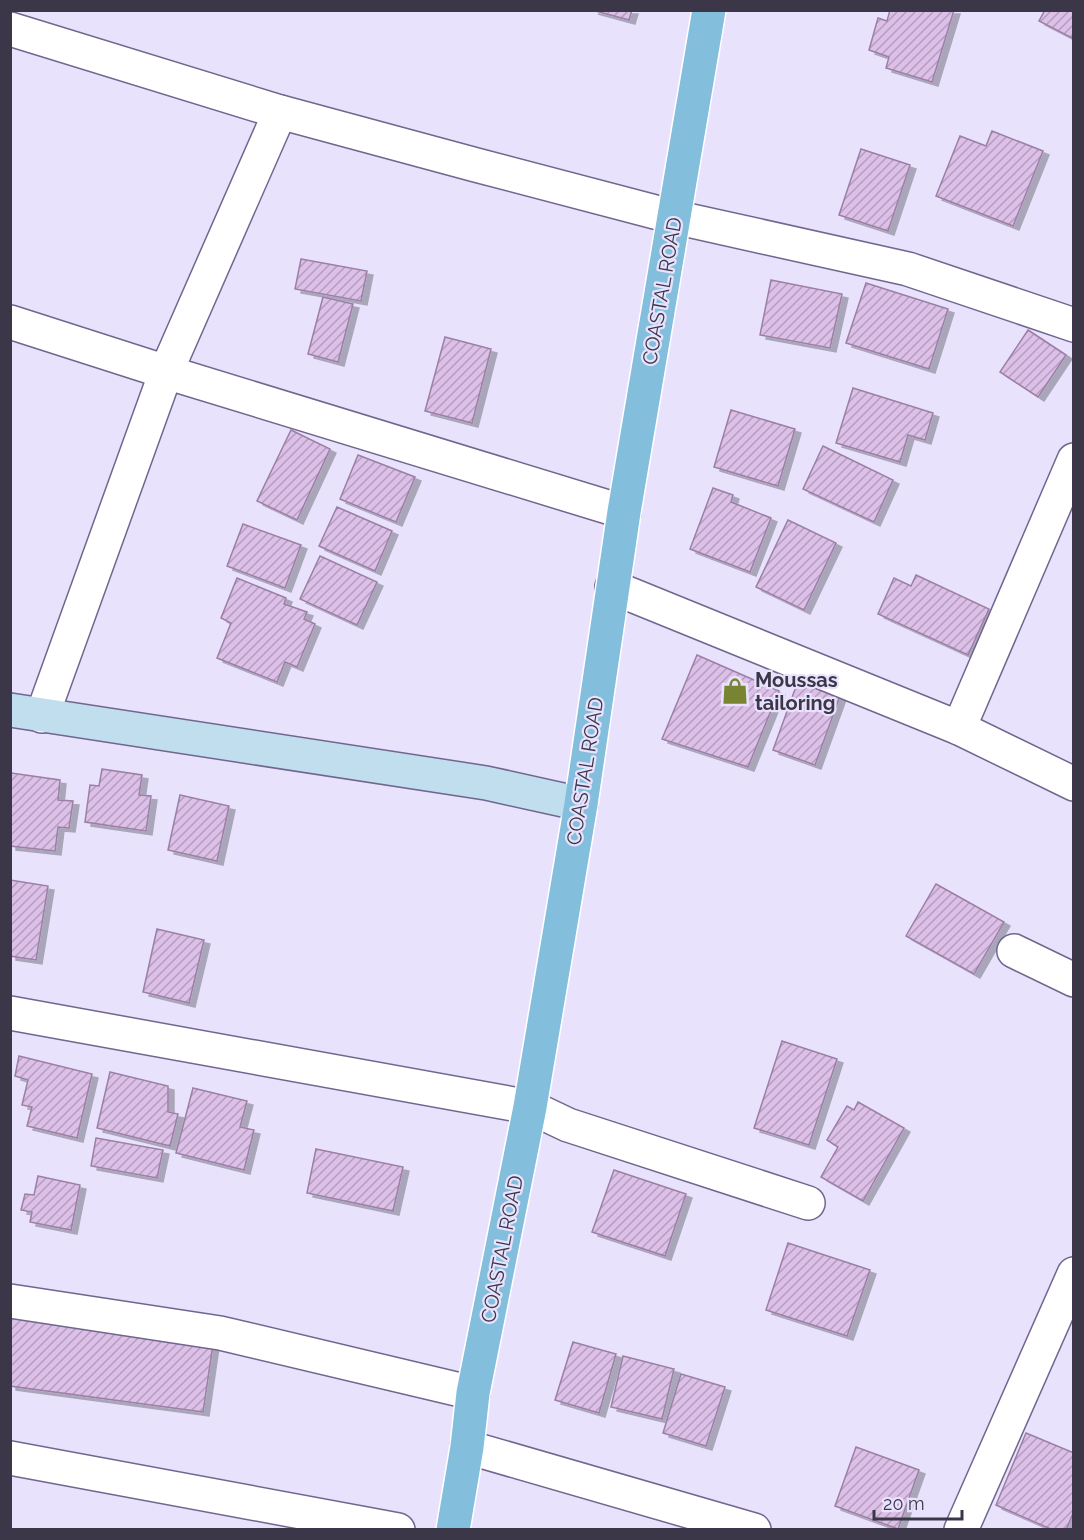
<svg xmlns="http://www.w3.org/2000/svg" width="1084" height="1540" font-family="Raleway,sans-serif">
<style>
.building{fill:url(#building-hatch);stroke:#9b7fa5;stroke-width:1.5;filter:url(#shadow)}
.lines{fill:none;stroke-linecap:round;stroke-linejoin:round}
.street-casing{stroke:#71668e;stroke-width:36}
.secondary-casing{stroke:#71668e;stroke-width:36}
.primary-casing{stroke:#fff;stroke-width:36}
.street{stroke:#fff;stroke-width:33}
.secondary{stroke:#c1deee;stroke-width:33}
.primary{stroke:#83bedd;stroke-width:33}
.labels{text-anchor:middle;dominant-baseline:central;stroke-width:4.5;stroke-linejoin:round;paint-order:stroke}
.street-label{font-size:20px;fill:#3b3648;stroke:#e8e2fd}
.poi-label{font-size:20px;font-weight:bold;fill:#3b3648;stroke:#e8e2fd;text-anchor:start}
</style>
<defs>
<pattern id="building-hatch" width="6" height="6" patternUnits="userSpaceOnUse" patternTransform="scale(1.5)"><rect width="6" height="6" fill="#ddc0e8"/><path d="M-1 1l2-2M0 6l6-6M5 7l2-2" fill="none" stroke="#b49dbe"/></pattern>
<filter id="shadow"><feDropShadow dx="6" dy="4" stdDeviation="0" flood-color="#0004"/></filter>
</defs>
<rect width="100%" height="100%" fill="#e8e2fd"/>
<g class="building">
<path d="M592,10h40l-3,10z"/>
<path d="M890,10h64l-22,72 -46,-14 3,-11 -20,-7 9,-32 9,3z"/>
<path d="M1045,10h29v29l-35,-18z"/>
<path d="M992,131l51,20 -30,75 -77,-30 24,-60 26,10z"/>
<path d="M861,149l49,16 -22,66 -49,-16z"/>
<path d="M301,259l66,12 -6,30 -66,-12z"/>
<path d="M771,280l71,14 -12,54 -70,-13z"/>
<path d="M866,283l82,26 -19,60 -83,-26z"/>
<path d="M323,297l30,7 -15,58 -30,-8z"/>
<path d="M1028,330l38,25 -28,42 -38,-25z"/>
<path d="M445,337l46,12 -19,74 -47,-12z"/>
<path d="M853,388l80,25 -8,27 -17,-5 -8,27 -64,-19z"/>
<path d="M731,410l64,19 -17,57 -64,-19z"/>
<path d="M291,430l39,19 -33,71 -40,-19z"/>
<path d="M823,446l70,34 -19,42 -71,-33z"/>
<path d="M358,455l57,22 -19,45 -56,-23z"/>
<path d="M713,488l20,7 -2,7 40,16 -21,54 -60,-23z"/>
<path d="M337,507l55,24 -17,40 -56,-25z"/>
<path d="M788,520l48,23 -32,67 -48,-23z"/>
<path d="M243,524l58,21 -16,43 -58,-22z"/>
<path d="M320,556l57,26 -20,43 -57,-26z"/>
<path d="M916,575l73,34 -21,46 -90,-41 16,-36 17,8z"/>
<path d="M237,578l49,20 -2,6 23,8 -3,7 11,5 -18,43 -12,-5 -8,20 -60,-24 14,-35 -10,-5z"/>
<path d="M697,655l82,36 -31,76 -86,-28z"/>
<path d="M798,681l42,15 -25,69 -42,-15z"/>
<path d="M102,769l40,6 -3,20 12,1 -5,35 -61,-9 5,-37 9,1z"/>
<path d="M11,773l49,7 -2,20 15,1 -4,27 -11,-1 -3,24 -45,-5z"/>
<path d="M180,795l49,11 -12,55 -49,-11z"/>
<path d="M10,880l38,6 -12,74 -26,-4z"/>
<path d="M936,884l68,38 -30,52 -68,-38z"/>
<path d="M157,929l47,11 -15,63 -46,-11z"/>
<path d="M782,1041l55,18 -28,86 -55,-17z"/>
<path d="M19,1056l73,18 -15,64 -50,-12 5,-19 -10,-2 6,-25 -13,-4z"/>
<path d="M110,1072l58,14v26l10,2 -8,32 -73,-18z"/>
<path d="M193,1088l54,13 -7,26 14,3 -10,40 -68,-17z"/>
<path d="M858,1102l46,26 -41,73 -42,-24 17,-30 -11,-7 20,-34 7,4z"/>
<path d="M96,1138l67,12 -6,28 -66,-12z"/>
<path d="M316,1149l87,18 -10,44 -86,-18z"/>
<path d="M614,1170l72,24 -21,62 -73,-24z"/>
<path d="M38,1176l42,9 -9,45 -41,-8 2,-10 -11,-2 4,-16 9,1z"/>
<path d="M788,1243l82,27 -23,66 -81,-26z"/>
<path d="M10,1316l203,28 -10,68 -193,-26z"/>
<path d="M573,1342l43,12 -17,59 -44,-13z"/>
<path d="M623,1356l51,13 -12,50 -51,-12z"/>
<path d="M681,1374l44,13 -19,59 -43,-13z"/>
<path d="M1026,1433l48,20v58l-8,19h-13l-57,-25z"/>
<path d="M856,1447l63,23 -21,59 -63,-23z"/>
</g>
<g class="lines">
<defs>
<g id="street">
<path d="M10,29l270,83 196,53 198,52 234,52 166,56"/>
<path d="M10,322l156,50 458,140"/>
<path d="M612,587l347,141 115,56"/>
<path d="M42,716l124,-344 114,-260"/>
<path d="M959,728l115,-268"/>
<path d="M1014,951l60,29"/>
<path d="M10,1013l520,94 38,18 240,78"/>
<path d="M10,1301l210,32 253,60"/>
<path d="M467,1447l287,83"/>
<path d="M10,1458l388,72"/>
<path d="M961,1530l113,-256"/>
</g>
<path id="secondary" d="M10,710l476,73 95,21"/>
<path id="primary" d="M453,1530l14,-83 6,-54 57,-286 51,-303 43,-292 85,-502"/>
</defs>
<use href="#street" class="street-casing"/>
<use href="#secondary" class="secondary-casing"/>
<use href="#primary" class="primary-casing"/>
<use href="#street" class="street"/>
<use href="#secondary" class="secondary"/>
<use href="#primary" class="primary"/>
</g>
<defs>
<symbol id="shop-bare" viewBox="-9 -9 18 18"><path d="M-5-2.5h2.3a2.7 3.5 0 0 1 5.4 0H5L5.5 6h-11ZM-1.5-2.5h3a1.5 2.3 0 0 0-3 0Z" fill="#788431" stroke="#e8e2fd" stroke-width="2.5" paint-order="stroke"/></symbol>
</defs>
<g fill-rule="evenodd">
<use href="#shop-bare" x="716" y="672" width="38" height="38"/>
</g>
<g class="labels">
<g class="street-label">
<text transform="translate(662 291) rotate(-80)">COASTAL ROAD</text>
<text transform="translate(585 771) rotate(-81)">COASTAL ROAD</text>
<text transform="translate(502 1249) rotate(-79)">COASTAL ROAD</text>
</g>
<g class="poi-label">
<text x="755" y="680">Moussas<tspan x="755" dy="23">tailoring</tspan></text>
</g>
</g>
<rect width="1084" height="1540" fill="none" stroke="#3b3648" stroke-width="24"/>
<path d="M874 1510v9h88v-9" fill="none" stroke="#3b3648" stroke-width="3"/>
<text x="883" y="1510" font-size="18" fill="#3b3648" stroke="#e8e2fd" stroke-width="4.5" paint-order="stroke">20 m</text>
</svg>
